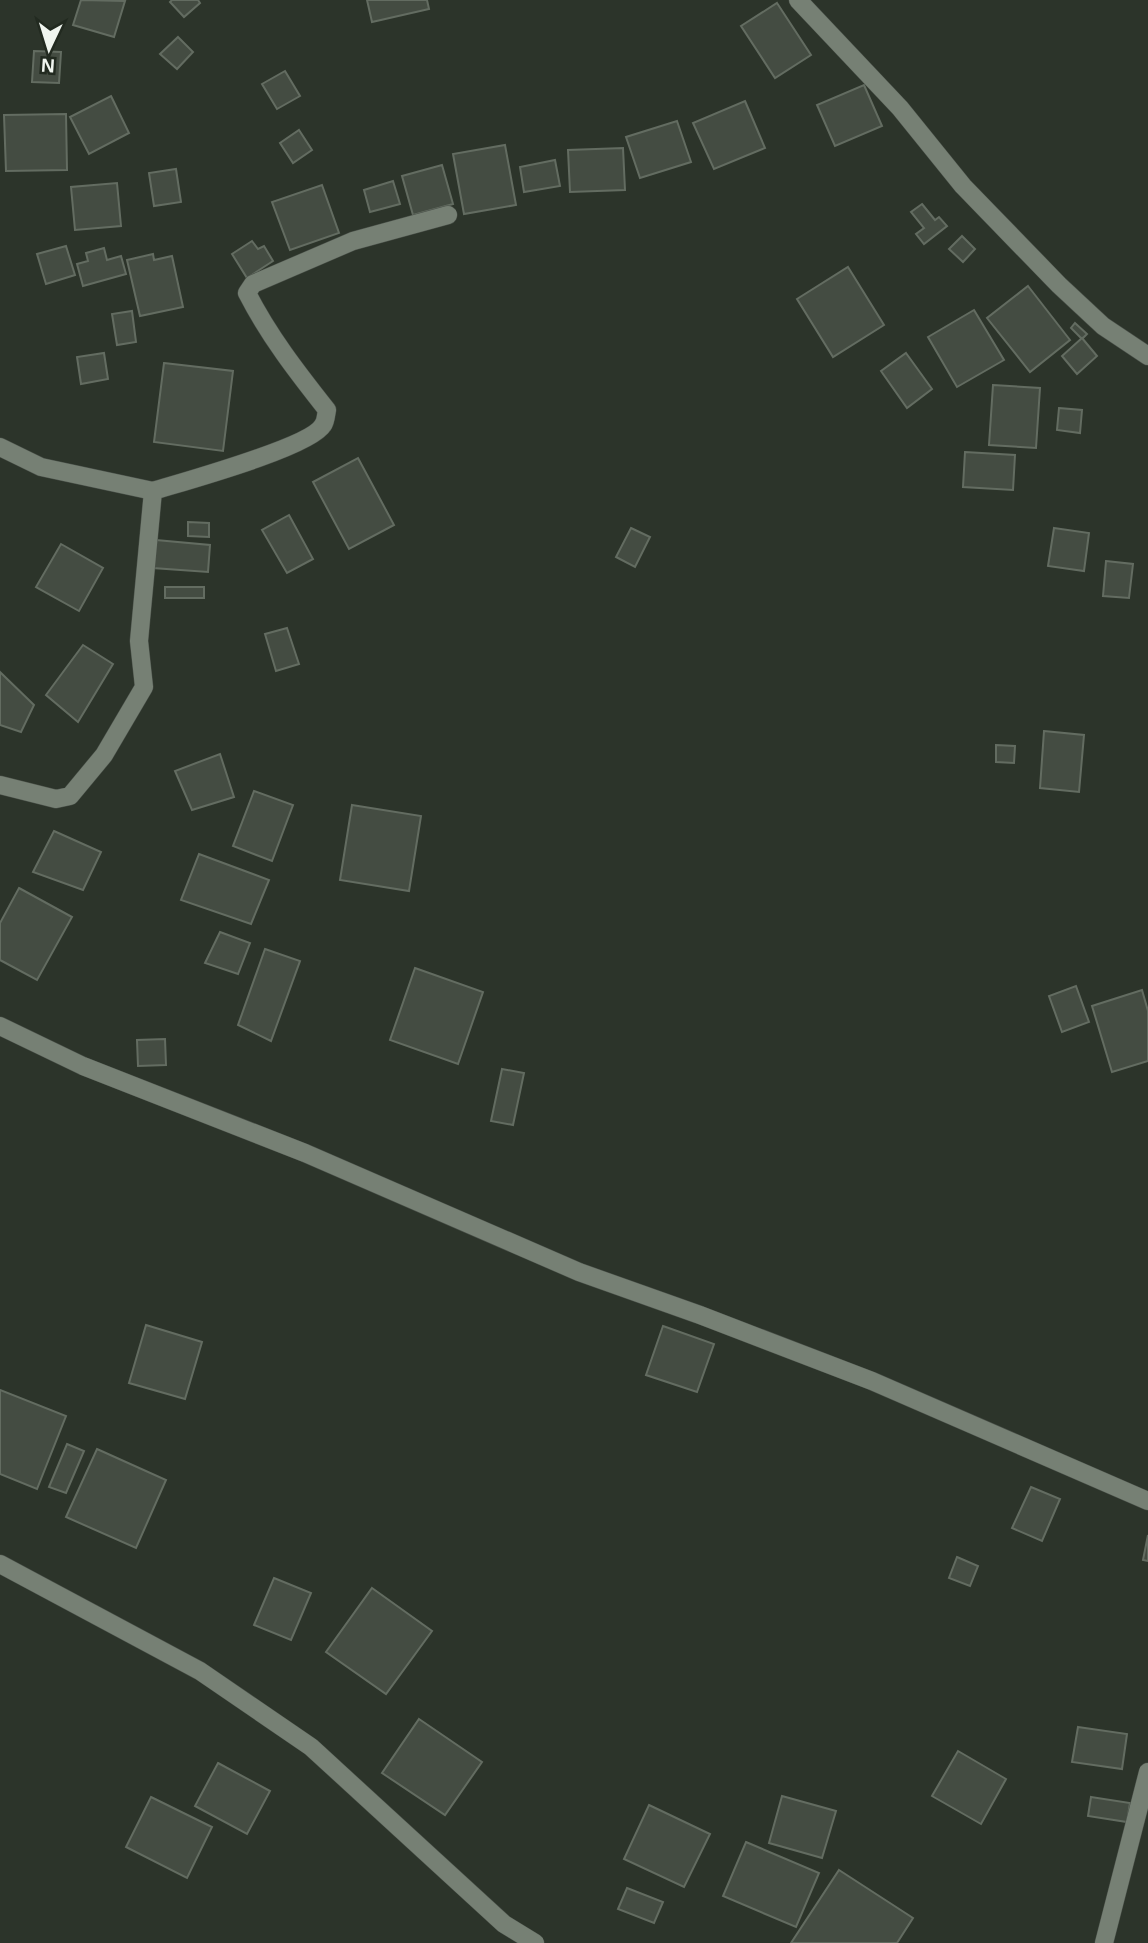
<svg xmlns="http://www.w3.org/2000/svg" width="1148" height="1943" font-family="Arial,sans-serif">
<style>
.building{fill:#444c42;stroke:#636c61;stroke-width:2}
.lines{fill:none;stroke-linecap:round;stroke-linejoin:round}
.minor-casing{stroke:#494f48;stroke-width:19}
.minor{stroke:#768074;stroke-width:18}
</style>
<rect width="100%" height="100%" fill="#2c342a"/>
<g class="building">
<path d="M81,0l44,1 -11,36 -41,-12z"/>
<path d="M172,0h26l2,3 -16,14 -14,-15z"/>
<path d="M367,0h60l2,9 -57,13z"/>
<path d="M777,3l34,52 -36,23 -34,-52z"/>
<path d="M178,37l15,15 -16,17 -17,-15z"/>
<path d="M34,51l27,1 -2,31 -27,-1z"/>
<path d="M285,71l15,25 -23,13 -15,-25z"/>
<path d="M864,85l18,41 -47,20 -18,-41z"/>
<path d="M111,96l18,37 -40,21 -19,-37z"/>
<path d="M745,101l20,47 -51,21 -21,-46z"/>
<path d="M66,114l1,56 -61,1 -2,-56z"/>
<path d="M677,121l14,41 -51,16 -14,-41z"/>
<path d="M299,130l13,20 -19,13 -13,-20z"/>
<path d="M505,145l11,60 -52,9 -11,-60z"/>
<path d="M623,148l2,42 -55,2 -2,-42z"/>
<path d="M555,160l5,26 -36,6 -4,-25z"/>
<path d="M442,165l11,39 -40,11 -11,-39z"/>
<path d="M176,169l5,33 -27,4 -5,-33z"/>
<path d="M393,181l7,23 -30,8 -6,-22z"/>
<path d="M117,183l4,43 -46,4 -4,-43z"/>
<path d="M322,185l17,48 -49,17 -18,-48z"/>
<path d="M922,204l13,16 4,-3 8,9 -23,18 -8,-10 8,-6 -13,-16z"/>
<path d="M962,236l13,13 -12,13 -14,-13z"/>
<path d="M252,241l6,8 6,-3 9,15 -26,17 -15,-24z"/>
<path d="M66,246l9,29 -29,9 -9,-30z"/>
<path d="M104,248l3,12 14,-4 5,18 -43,12 -6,-22 11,-3 -2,-8z"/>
<path d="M153,254l1,6 18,-4 11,51 -43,9 -13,-56z"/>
<path d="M848,267l36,58 -51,32 -36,-58z"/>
<path d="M1028,286l42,54 -40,32 -43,-54z"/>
<path d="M974,310l30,50 -47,27 -29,-50z"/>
<path d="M132,311l4,31 -19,3 -5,-31z"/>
<path d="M1075,323l12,11 -5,5 -11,-11z"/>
<path d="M1082,338l15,18 -20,18 -15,-18z"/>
<path d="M104,353l4,26 -27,5 -4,-27z"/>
<path d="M906,353l26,36 -25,19 -26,-37z"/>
<path d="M164,363l69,8 -10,80 -69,-9z"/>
<path d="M993,385l47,3 -4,60 -47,-3z"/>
<path d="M1059,408l23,2 -2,23 -23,-3z"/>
<path d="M965,452l50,3 -2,35 -50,-3z"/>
<path d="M358,458l36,67 -45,24 -36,-67z"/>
<path d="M289,515l24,44 -26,14 -25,-43z"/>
<path d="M188,522l21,1v14l-21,-1z"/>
<path d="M631,528l19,9 -15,30 -19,-10z"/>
<path d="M1054,528l35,5 -5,38 -36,-5z"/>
<path d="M156,540l54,5 -2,27 -55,-4z"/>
<path d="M61,544l42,24 -24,43 -43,-24z"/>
<path d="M1106,561l27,3 -4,34 -26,-2z"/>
<rect x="165" y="587" width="39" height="11"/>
<path d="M287,628l12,36 -23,7 -11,-37z"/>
<path d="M83,645l30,19 -35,58 -32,-27z"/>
<path d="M0,672l34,33 -13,27 -21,-7z"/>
<path d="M1044,731l40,4 -5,57 -39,-4z"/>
<path d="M996,745l19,1 -1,17 -18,-1z"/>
<path d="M220,754l14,43 -42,13 -17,-39z"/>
<path d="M254,791l39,14 -21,56 -39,-15z"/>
<path d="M352,805l69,11 -12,75 -69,-11z"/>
<path d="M54,831l47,21 -18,38 -50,-18z"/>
<path d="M199,854l70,26 -18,44 -70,-24z"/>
<path d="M19,888l53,29 -35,63 -37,-20v-37z"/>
<path d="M220,932l30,11 -12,31 -33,-11z"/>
<path d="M265,949l35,12 -29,80 -33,-16z"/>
<path d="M415,968l68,24 -25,72 -68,-24z"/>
<path d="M1076,986l13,36 -27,10 -13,-36z"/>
<path d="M1142,990l6,21v50l-36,11 -20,-66z"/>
<path d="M165,1039l1,26 -28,1 -1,-26z"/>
<path d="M502,1069l22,4 -11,52 -22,-4z"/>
<path d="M146,1325l56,17 -17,57 -56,-16z"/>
<path d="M663,1326l51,18 -17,48 -51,-17z"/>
<path d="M0,1390l66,26 -29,73 -37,-15z"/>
<path d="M67,1444l17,7 -18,42 -17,-6z"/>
<path d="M97,1449l69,31 -30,68 -70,-31z"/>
<path d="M1031,1487l29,12 -18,42 -30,-13z"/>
<path d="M1148,1535v26l-5,-1z"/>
<path d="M957,1557l21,9 -8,20 -21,-8z"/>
<path d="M274,1578l37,15 -20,47 -37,-15z"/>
<path d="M372,1588l60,43 -46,63 -60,-42z"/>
<path d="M419,1719l63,43 -37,53 -63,-42z"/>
<path d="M1078,1727l49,7 -5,35 -50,-7z"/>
<path d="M958,1751l48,28 -25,45 -49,-28z"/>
<path d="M218,1763l52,28 -23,43 -52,-28z"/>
<path d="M782,1796l54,15 -14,47 -53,-15z"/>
<path d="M151,1797l61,30 -25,51 -61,-31z"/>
<path d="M1091,1797l39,6 -3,19 -39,-6z"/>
<path d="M649,1805l61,29 -26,53 -60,-28z"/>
<path d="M746,1842l73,31 -23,54 -73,-31z"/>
<path d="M839,1870l74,48 -16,25h-106z"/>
<path d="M627,1888l36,14 -9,21 -36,-14z"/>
</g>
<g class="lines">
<defs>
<g id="minor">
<path d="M798,0l102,108 63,78 96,99 44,41 45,30"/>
<path d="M0,447l41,20 112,24"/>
<path d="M0,785l56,14 14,-3 34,-41 40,-68 -5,-46 14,-150c29,-9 158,-44 170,-66 3,-4 3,-11 4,-15 -30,-38 -58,-74 -80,-117l6,-9 100,-43 95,-26"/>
<path d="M0,1026l83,40 222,87 274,119 121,43 172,66 276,120"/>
<path d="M0,1564l200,107 111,76 193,177 31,19"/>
<path d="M1104,1943l44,-171"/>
</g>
</defs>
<use href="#minor" class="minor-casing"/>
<use href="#minor" class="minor"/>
</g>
<g transform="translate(49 49) rotate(184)" stroke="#222a20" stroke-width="5" paint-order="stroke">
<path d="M0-5L12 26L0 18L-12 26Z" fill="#f0f5ef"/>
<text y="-10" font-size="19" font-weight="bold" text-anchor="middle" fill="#f0f5ef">N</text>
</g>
</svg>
